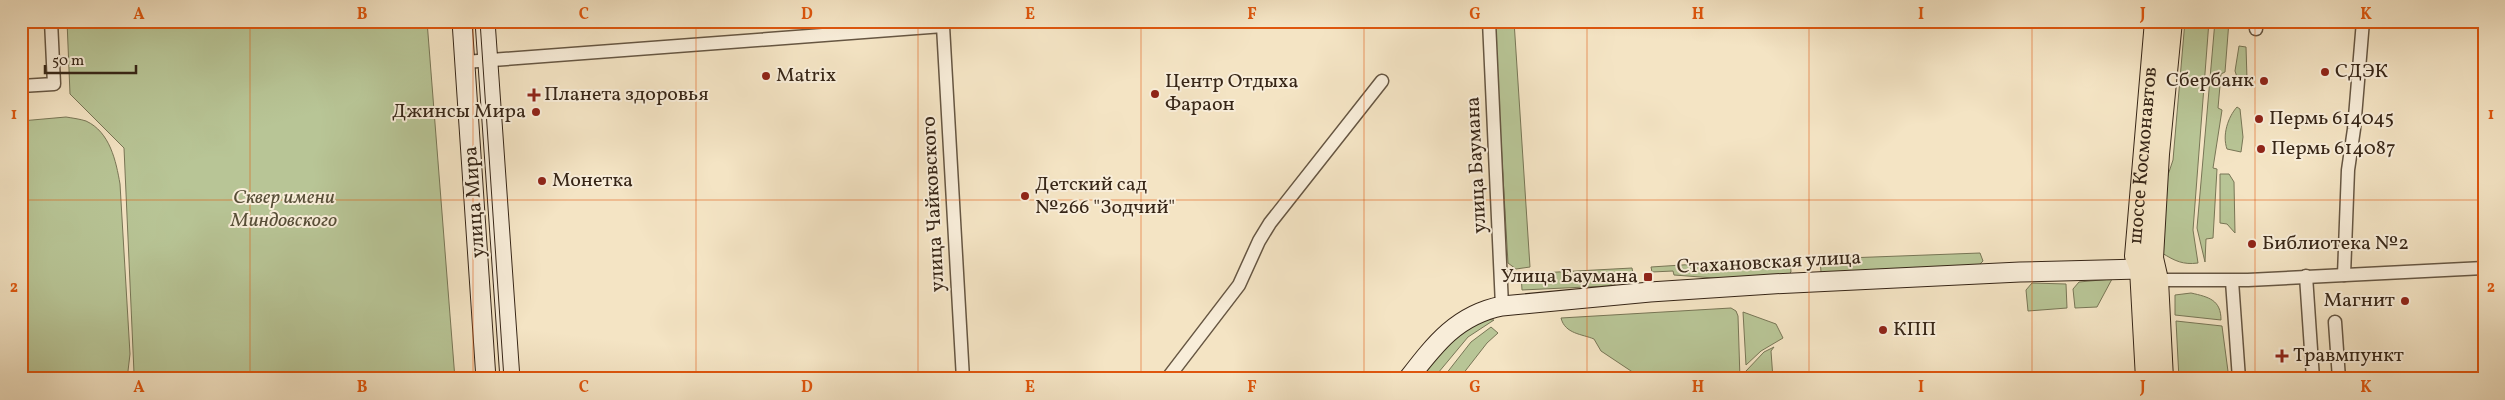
<svg xmlns="http://www.w3.org/2000/svg" width="2505" height="400" font-family="Vollkorn,serif">
<style>
.green{fill:#b8c596;stroke:#787656}
.lines{fill:none;stroke-linecap:round;stroke-linejoin:round}
.street-casing{stroke:#665642;stroke-width:15}
.secondary-casing{stroke:#372617;stroke-width:21}
.primary-casing{stroke:#372617;stroke-width:22}
.street{stroke:#f8edd9;stroke-width:12}
.secondary{stroke:#f8edd9;stroke-width:19}
.primary{stroke:#f4e4c4;stroke-width:20}
.tram{stroke:#372617;stroke-width:1}
.grid{fill:none;stroke:#df560d;stroke-width:1;stroke-opacity:0.55}
.poi-dot{fill:#8f2418;stroke:#f8edd9;stroke-width:2}
.labels{text-anchor:middle;dominant-baseline:central;stroke-width:4;stroke-linejoin:round;paint-order:stroke}
.poi-label{font-size:20px;fill:#372617;stroke:#f8edd9;text-anchor:start}
.street-label{font-size:20px;fill:#372617;stroke:#f8edd9}
.park-label{font-size:20px;font-style:italic;fill:#574e37;stroke:#f8edd9}
.neatline{fill:none;stroke:#df560d;stroke-width:2}
.grid-label{font-size:16px;text-anchor:middle;font-weight:bold;fill:#df560d}
</style>
<rect width="100%" height="100%" fill="#f4e4c4"/>
<filter id="stains"><feTurbulence type="fractalNoise" baseFrequency=".004" numOctaves="4"/><feColorMatrix values="0 0 0 0 .2 0 0 0 0 .09 0 0 0 0 .02 0 0 0 .5 -.17"/></filter>
<radialGradient id="worn" r=".72"><stop offset=".6" stop-color="#630" stop-opacity="0"/><stop offset="1" stop-color="#630" stop-opacity=".3"/></radialGradient>
<g class="green">
<path d="M67,21h360l28,358h-323l2,-6 -10,-225 -54,-54z"/>
<path d="M1494,21h20l16,246 -14,2 -8,-6z"/>
<path d="M2185,21h24l-16,209 5,33c-15,2 -23,-2 -36,-10l3,-69 8,-24z"/>
<path d="M2215,21h14l-4,51 -4,2 -3,34 4,2 -9,58 4,1 -4,69 -7,1 -1,23 -8,-34z"/>
<path d="M2239,46l7,1 1,32 -3,4h-5l-4,-12z"/>
<path d="M2237,107l3,2 3,28 -2,15 -14,-3c-5,-14 1,-32 10,-42z"/>
<path d="M66,117c6,1 14,2 20,4 24,11 30,40 34,63l10,170 -2,17 -5,8h-102v-258z"/>
<path d="M2220,174h9l5,8 1,51 -8,-9 -7,-1z"/>
<path d="M1980,253l3,8 -4,4 -155,10 -3,-3 -1,-13z"/>
<path d="M1790,258l1,14 -2,2 -62,5 -53,-4 -1,-4 -21,1 -1,-5z"/>
<path d="M1632,268l2,11 -27,7 -85,4 -1,-16z"/>
<path d="M2112,279l-15,28 -22,1 -2,-19 6,-7z"/>
<path d="M2032,283l34,1 1,24 -39,3 -2,-21z"/>
<path d="M2191,293c18,4 30,7 30,27l-46,-5v-20z"/>
<path d="M1731,308l5,3 2,5 2,63h-97l-42,-28 -7,-12c-12,-5 -29,-5 -33,-21z"/>
<path d="M1743,312l33,12 7,14 -22,13 -15,14z"/>
<path d="M1484,319l10,1 -26,17 -35,42h-17l28,-35z"/>
<path d="M2176,321l46,5 7,53h-50z"/>
<path d="M1491,327l7,6 -11,10 -28,36h-17l29,-37z"/>
<path d="M1774,347l-3,4 2,28h-16l-3,-3 -3,3h-4l-1,-8 18,-19z"/>
</g>
<g class="lines">
<defs>
<g id="street">
<path d="M1489,21l13,285"/>
<path d="M2256,21v8"/>
<path d="M465,62l478,-36 20,353"/>
<path d="M21,86l33,-2 -3,-63"/>
<path d="M2344,275l4,-105 6,-41 9,-108"/>
<path d="M2306,276l7,103"/>
<path d="M2158,280h90l236,-12"/>
<path d="M2232,281l7,98"/>
<path d="M2335,322l4,57"/>
<path d="M1167,379l72,-94 20,-44 11,-18 112,-142"/>
</g>
<g id="secondary">
<path d="M462,21l24,358"/>
<path d="M485,21l25,358"/>
<path d="M1408,379c27,-35 49,-64 94,-73l148,-14 122,-8 248,-12 120,-3 12,8"/>
</g>
<g id="primary">
<path id="s1" d="M2146,379l-6,-110 -5,-13 20,-235"/>
<path d="M2163,379l-5,-99 -5,-22 6,-104 13,-133"/>
</g>
</defs>
<use href="#street" class="street-casing"/>
<use href="#secondary" class="secondary-casing"/>
<use href="#primary" class="primary-casing"/>
<use href="#street" class="street"/>
<use href="#secondary" class="secondary"/>
<use href="#primary" class="primary"/>
<path class="tram" d="M480,21l24,358"/>
</g>
<path class="grid" d="M250,21v358M473,21v358M696,21v358M918,21v358M1141,21v358M1364,21v358M1587,21v358M1809,21v358M2032,21v358M2255,21v358M21,200h2463"/>
<g class="poi-dot">
<circle cx="2325" cy="72" r="5"/>
<circle cx="766" cy="76" r="5"/>
<circle cx="2264" cy="81" r="5"/>
<circle cx="1155" cy="94" r="5"/>
<path d="M531.5 87.5h5v5h5v5h-5v5h-5v-5h-5v-5h5z"/>
<circle cx="536" cy="112" r="5"/>
<circle cx="2259" cy="119" r="5"/>
<circle cx="2261" cy="149" r="5"/>
<circle cx="542" cy="181" r="5"/>
<circle cx="1025" cy="196" r="5"/>
<circle cx="2252" cy="244" r="5"/>
<rect x="1643" y="272" width="10" height="10" rx="2.5"/>
<circle cx="2405" cy="301" r="5"/>
<circle cx="1883" cy="330" r="5"/>
<path d="M2279.5 348.5h5v5h5v5h-5v5h-5v-5h-5v-5h5z"/>
</g>
<g class="labels">
<g class="poi-label">
<text x="2335" y="72">СДЭК</text>
<text x="776" y="76">Matrix</text>
<text x="2254" y="81" text-anchor="end">Сбербанк</text>
<text x="1165" y="82">Центр Отдыха<tspan x="1165" dy="23">Фараон</tspan></text>
<text x="544" y="95">Планета здоровья</text>
<text x="526" y="112" text-anchor="end">Джинсы Мира</text>
<text x="2269" y="119">Пермь 614045</text>
<text x="2271" y="149">Пермь 614087</text>
<text x="552" y="181">Монетка</text>
<text x="1035" y="185">Детский сад<tspan x="1035" dy="23">№266 "Зодчий"</tspan></text>
<text x="2262" y="244">Библиотека №2</text>
<text x="1638" y="277" text-anchor="end">Улица Баумана</text>
<text x="2395" y="301" text-anchor="end">Магнит</text>
<text x="1893" y="330">КПП</text>
<text x="2293" y="356">Травмпункт</text>
</g>
<g class="street-label">
<text stroke="none"><textPath href="#s1" startOffset="225">шоссе Космонавтов</textPath></text>
<text transform="translate(1477 165) rotate(-93)">улица Баумана</text>
<text transform="translate(475 202) rotate(-94)">улица Мира</text>
<text transform="translate(934 204) rotate(-93)">улица Чайковского</text>
<text transform="translate(1769 263) rotate(-3)">Стахановская улица</text>
</g>
<g class="park-label">
<text x="284" y="198">Сквер имени<tspan x="284" dy="23">Миндовского</tspan></text>
</g>
</g>
<rect width="2505" height="400" fill="none" stroke="#f4e4c4" stroke-width="55"/>
<path d="M45 65v8h91v-8" fill="none" stroke="#372617" stroke-width="2.5"/>
<text x="52" y="65" font-size="15" fill="#372617" stroke="#f8edd9" stroke-width="4" paint-order="stroke">50 m</text>
<rect x="28" y="28" width="2450" height="344" class="neatline"/>
<g class="grid-label">
<text x="139" y="19">A</text>
<text x="362" y="19">B</text>
<text x="584" y="19">C</text>
<text x="807" y="19">D</text>
<text x="1030" y="19">E</text>
<text x="1252" y="19">F</text>
<text x="1475" y="19">G</text>
<text x="1698" y="19">H</text>
<text x="1921" y="19">I</text>
<text x="2143" y="19">J</text>
<text x="2366" y="19">K</text>
<text x="14" y="119">1</text>
<text x="2491" y="119">1</text>
<text x="14" y="292">2</text>
<text x="2491" y="292">2</text>
<text x="139" y="392">A</text>
<text x="362" y="392">B</text>
<text x="584" y="392">C</text>
<text x="807" y="392">D</text>
<text x="1030" y="392">E</text>
<text x="1252" y="392">F</text>
<text x="1475" y="392">G</text>
<text x="1698" y="392">H</text>
<text x="1921" y="392">I</text>
<text x="2143" y="392">J</text>
<text x="2366" y="392">K</text>
</g>
<rect width="100%" height="100%" filter="url(#stains)"/>
<rect width="100%" height="100%" fill="url(#worn)"/>
</svg>
